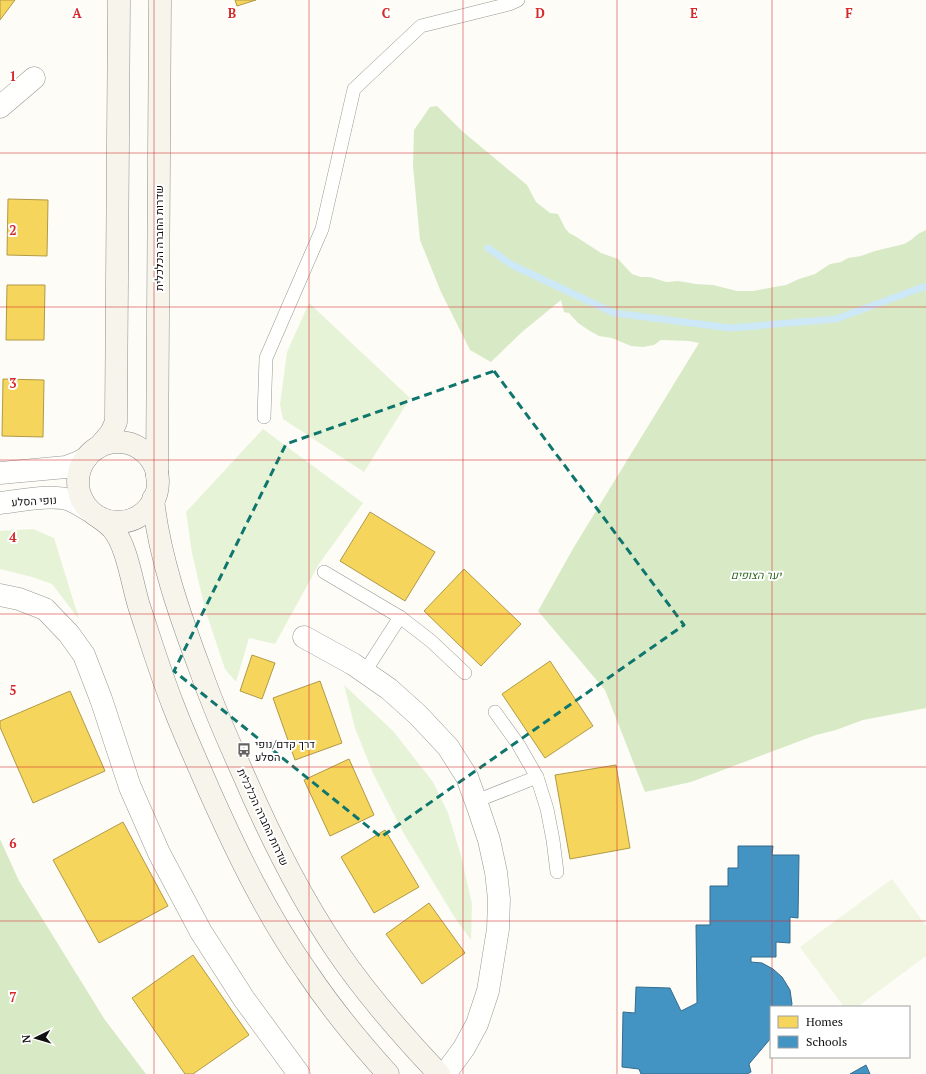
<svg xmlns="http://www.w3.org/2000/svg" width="926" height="1074" font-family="'PT Serif',Heebo,serif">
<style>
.green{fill:#e7f3d7}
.forest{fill:#d8eac5}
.pitch{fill:#f0f6e1}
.homes{fill:#f6d55c;stroke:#b19a46}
.schools{fill:#4393c3;stroke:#346c8e}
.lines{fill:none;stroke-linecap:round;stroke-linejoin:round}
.stream{stroke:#cde8f7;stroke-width:7}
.service-casing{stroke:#979795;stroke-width:14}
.minor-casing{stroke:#979795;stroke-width:23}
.tertiary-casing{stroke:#979795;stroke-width:23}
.secondary-casing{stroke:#8e8d8b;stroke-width:23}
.service{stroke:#fffffe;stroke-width:13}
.minor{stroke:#fffffe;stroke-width:22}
.tertiary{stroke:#fffffe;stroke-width:22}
.secondary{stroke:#f6f4eb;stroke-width:22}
.marked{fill:none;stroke:#0f766e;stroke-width:3;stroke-dasharray:8 5;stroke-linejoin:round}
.grid{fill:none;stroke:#d62828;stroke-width:1;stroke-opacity:0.55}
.labels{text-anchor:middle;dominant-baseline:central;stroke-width:4;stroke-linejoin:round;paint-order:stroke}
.street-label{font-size:11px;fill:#111;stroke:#fff}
.park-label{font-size:11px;font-style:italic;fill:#2f6b1f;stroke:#fff}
.poi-label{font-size:11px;fill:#111;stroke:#fff;text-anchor:start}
.grid-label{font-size:13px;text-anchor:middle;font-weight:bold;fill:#d62828;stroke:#fff;stroke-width:4;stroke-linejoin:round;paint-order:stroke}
</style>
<rect width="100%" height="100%" fill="#fdfcf7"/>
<g class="green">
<path d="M309,303l101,95 -46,74 -81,-53 -3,-14 7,-53z"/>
<path d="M263,429l100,74 -44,61 -44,80 -26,-6 -13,44 -11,-13 -20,-60 -13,-56 -6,-41z"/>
<path d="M33,529l21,9 25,81 -27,-35 -20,-7 -32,-8v-38z"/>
<path d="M344,685l49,46 40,51 15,31 13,43 11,48 -1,36 -16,-22 -52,-86 -30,-59 -18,-45z"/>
</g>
<g class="forest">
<path d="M437,106l25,25 65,54 9,17 14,11 8,1 7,14 4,5 6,3 26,17 17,6 14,15 9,3h9l16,5 12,-1 18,3 17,1 24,6h16l33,-6 13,-6 16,-5 15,-10 11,-2 7,-4 13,-2 14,-5 29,-7 7,-4 7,-6 8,-4v478l-63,12 -27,10 -20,5 -125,47 -46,10 -40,-102 -67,-79 36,-64 125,-204 -10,-2 -28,-1 -7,5 -11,2 -12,-1 -19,-8 -13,-2 -9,-5 -12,-8 -9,-10 -5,-1 -3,-12 -39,32 -31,30 -21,-12 -29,-58 -21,-52 -7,-74 1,-36 16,-23z"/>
<path d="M0,839l19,42 86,139 41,54h-146z"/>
</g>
<path class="pitch" d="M892,879l34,47v30l-69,51h-13l-44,-60z"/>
<g class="homes">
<path d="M0,0h15l-15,20z"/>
<path d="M235,0h21l-19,6z"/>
<path d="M8,199l40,1 -1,56 -40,-1z"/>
<path d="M7,285h38l-1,55h-38z"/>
<path d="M3,379l41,1 -1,57 -41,-1z"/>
<path d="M370,512l65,40 -30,49 -65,-40z"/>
<path d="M464,569l57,55 -40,42 -57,-55z"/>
<path d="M252,655l23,8 -13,36 -22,-8z"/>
<path d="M550,661l43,65 -48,32 -43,-64z"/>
<path d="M320,681l22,62 -47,17 -22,-62z"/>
<path d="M70,691l35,80 -72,32 -33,-76v-6z"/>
<path d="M349,759l25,56 -44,21 -26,-56z"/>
<path d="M616,765l14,83 -60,11 -15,-84z"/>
<path d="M123,822l45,84 -69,37 -46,-83z"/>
<path d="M385,830l34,57 -45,26 -33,-56z"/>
<path d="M429,903l36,50 -43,31 -36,-50z"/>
<path d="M193,955l56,80 -56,39h-8l-53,-76z"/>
</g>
<g class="schools">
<path d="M738,846h35l-1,9h27l-1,63 -8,-1v26l-14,-1v15h-25v5l11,1 11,6 9,8 8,13 2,14 -1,3h-20v31l-22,26 2,8 -4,2h-106l-2,-5 -17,-2 1,-55 12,1 1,-26 34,1 11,23 16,-8 -1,-78h14v-39h18v-18h10z"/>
<path d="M866,1065l4,9h-20z"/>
</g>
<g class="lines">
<path class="stream" d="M488,248l24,17 102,48 117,15 105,-9 90,-33"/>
<defs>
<g id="service">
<path d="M264,417l2,-59 56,-129 32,-140 67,-63 88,-22 9,-4"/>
<path d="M324,572l76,45 31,24 34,32"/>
<path d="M364,673l36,-56"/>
<path d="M495,712l23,32 19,33 10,32 6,31 4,32"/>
<path d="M476,801l61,-24"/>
</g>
<g id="minor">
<path d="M0,107l34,-29"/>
<path d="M0,595l19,4 26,10 24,25 15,21 17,44 29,88 29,66 42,79 43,67 55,75"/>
<path d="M304,637l49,27 36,25 29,26 30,32 19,30 12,33 10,30 7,32 3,27 -1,30 -10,62 -11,33 -13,24 -19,26"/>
</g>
<g id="tertiary">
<path d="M0,473l66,-6 13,-5 7,-4"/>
<path d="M0,503c19,-2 52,-9 70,-3 7,3 13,7 20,11"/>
</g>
<g id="secondary">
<circle cx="118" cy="482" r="40"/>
<path d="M99,447l12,-14 5,-11 3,-422"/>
<path d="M157,476l3,-476"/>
<path d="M153,499c6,57 27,117 47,170 12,34 26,67 41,100 27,63 57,125 96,182 30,44 65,84 102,123"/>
<path d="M100,518c4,3 8,6 12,10 15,17 20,55 27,78 11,33 21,66 34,99 11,29 24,57 36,85 28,63 58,125 98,182 24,36 52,70 81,102"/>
</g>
</defs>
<use href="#service" class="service-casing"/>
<use href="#minor" class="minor-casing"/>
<use href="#tertiary" class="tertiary-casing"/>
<use href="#secondary" class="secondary-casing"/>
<use href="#service" class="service"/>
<use href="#minor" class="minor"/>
<use href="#tertiary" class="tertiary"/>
<use href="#secondary" class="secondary"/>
</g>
<path class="marked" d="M494,371l190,254 -303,212 -207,-166 112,-227z"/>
<path class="grid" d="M154,0v1074M309,0v1074M463,0v1074M617,0v1074M772,0v1007M0,153h926M0,307h926M0,460h926M0,614h926M0,767h926M0,921h926M772,1057v17"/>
<defs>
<symbol id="bus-bare" viewBox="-9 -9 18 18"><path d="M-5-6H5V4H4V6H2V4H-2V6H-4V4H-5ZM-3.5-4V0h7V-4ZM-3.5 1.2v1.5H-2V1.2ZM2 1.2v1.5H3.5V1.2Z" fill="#646362" stroke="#fff" stroke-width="2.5" paint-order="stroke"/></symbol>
</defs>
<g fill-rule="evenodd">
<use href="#bus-bare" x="234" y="740" width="20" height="20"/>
</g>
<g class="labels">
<g class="street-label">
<text transform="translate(159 238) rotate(-90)">שדרות החברה הכלכלית</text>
<text transform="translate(34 501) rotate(-3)">נופי הסלע</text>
<text transform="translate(263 817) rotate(65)">שדרות החברה הכלכלית</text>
</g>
<g class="park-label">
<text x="756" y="575">יער הצופים</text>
</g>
<g class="poi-label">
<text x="255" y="744">דרך קדם/נופי<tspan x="255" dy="13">הסלע</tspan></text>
</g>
</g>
<g class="grid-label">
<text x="77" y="18">A</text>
<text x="232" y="18">B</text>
<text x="386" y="18">C</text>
<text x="540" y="18">D</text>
<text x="694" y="18">E</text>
<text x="849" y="18">F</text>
<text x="13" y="81">1</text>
<text x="13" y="235">2</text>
<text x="13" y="388">3</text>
<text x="13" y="542">4</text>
<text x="13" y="695">5</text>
<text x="13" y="848">6</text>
<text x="13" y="1002">7</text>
</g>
<rect x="770" y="1006" width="140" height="52" fill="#ffffff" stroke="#a0a0a0"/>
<rect x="778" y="1016" width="20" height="12" fill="#f6d55c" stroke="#a0a0a0"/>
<text x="806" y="1026" font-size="12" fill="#111111">Homes</text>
<rect x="778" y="1036" width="20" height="12" fill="#4393c3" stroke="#a0a0a0"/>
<text x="806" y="1046" font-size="12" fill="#111111">Schools</text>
<g transform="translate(36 1038) rotate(265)" stroke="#ffffff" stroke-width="3" paint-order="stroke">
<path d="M0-3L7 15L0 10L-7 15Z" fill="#111111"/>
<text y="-6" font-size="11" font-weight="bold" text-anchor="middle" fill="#111111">N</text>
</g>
</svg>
